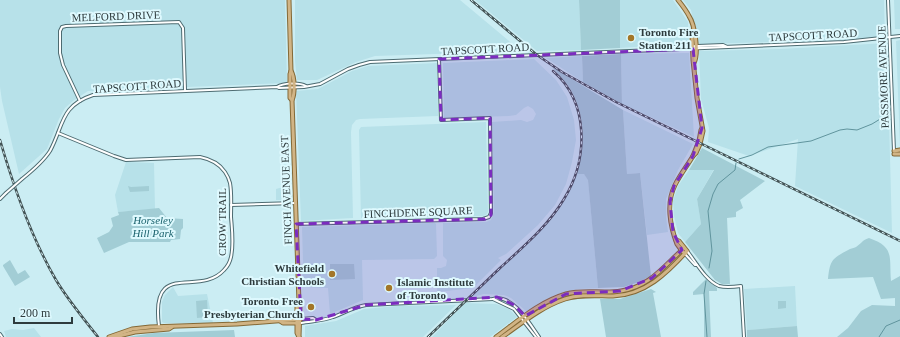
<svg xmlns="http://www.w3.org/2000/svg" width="900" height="337" font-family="Georgia,serif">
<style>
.built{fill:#b7e1e9}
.green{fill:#a2cdd5}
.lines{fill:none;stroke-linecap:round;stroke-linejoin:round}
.stream{stroke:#60949d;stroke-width:1}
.minor-casing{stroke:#4d6b71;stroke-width:4}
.major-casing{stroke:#846936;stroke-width:5}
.minor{stroke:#fff;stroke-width:2}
.major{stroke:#d1b485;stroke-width:3}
.rail-casing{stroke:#425254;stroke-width:2.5}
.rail{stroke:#def9fe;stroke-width:1;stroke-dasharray:3;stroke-linecap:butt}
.minor-bridge-casing{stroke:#4d6b71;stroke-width:4;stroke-linecap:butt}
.minor-bridge{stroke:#fff;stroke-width:2}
.marked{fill:#7b2cbf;fill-opacity:0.2;stroke:#7b2cbf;stroke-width:3;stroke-dasharray:8 5;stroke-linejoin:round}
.poi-dot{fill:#a37628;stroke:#def9fe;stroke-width:1.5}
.labels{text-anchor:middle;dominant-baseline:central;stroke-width:4;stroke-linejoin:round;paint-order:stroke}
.street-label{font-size:11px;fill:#2e3b3d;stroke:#def9fe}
.poi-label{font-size:11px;font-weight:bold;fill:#2e3b3d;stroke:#def9fe;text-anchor:start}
.park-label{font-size:11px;font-style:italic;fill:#1b626d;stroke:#def9fe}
</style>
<rect width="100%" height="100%" fill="#cbedf3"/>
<g class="built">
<path d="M0,0h285l2,83 -199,8 -15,10 -8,7 -6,11 -12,30 -28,25 -17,-73 -2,-14z"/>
<path d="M295,0h165l61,51 -146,5 -19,6 -39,18h-20l-2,-19z"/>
<path d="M475,0h104l2,50 -44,1z"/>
<path d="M620,0h53l15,22 1,21 -69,5z"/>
<path d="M683,0h201l1,36 -39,4 -146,4 -2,-1 -7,-33z"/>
<path d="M894,0h6v29h-5z"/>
<path d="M900,40v106l-4,-105z"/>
<path d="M887,43l5,190 -97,-47 3,-47 -49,17 -41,-14 1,-14 -8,-29 -2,-48 81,-2z"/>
<path d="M689,53l5,84 -72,-33 -1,-50z"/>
<path d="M582,56l1,26 -37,-24z"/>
<path d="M534,59l22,21 11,17 7,23 2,20 -4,22 -6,22 -11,21 -17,20 -32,29 -8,4 3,2 -28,28 -36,4v-24h4l5,-2 1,-6 -4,-4v-33l43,-1 5,-2 3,-8 -2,-90 29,-2 6,2 6,-2 3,-6 -3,-5 -5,-3 -4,2 -8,7 -7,1 -65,2 -1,-55z"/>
<path d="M437,63l1,53 -78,3 -4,1 -4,5 -1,7 2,86 -52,3 -5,-130 22,-2 34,-18 16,-5z"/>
<path d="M623,110l70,34 -15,26 -12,29v17l2,16 -21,3 -7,-62 -13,1z"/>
<path d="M486,122l2,90 -2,3 -3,1 -122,2 -2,-88 2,-3z"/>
<path d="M126,162l28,1 1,46 -37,3 -3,-17z"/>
<path d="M714,169l-17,30 4,25 -16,18 -7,-9 -4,-17 -1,-15 5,-15 11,-16z"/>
<path d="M576,174h8l4,5 10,109 -20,1 -21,5 -18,9 -12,9 -16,-14 -7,-3 -20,-1 -13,3 60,-58 23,-23 11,-18z"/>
<path d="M290,185l-1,15h-13v-11z"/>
<path d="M435,223l1,1 1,32 -3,3 -72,1 1,40 -33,14 -2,-26 -26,-1 1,-26 -1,-34z"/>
<path d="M795,286l2,40 -50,4 -3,-41z"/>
<path d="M173,287l5,9 29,-2 6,29h-49l-2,-1v-20l3,-7z"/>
<path d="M465,303l31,1 13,5 8,8 -27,20h-58z"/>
<path d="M456,305l-33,32h-118v-11l31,-5 28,-12 33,-3z"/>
<path d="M34,328l7,9h-35l-2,-6 8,-2 11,1z"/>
</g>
<g class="green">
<path d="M579,0h41v48l-39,2z"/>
<path d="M621,54l1,50 -39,-22 -1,-26z"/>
<path d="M552,67l71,43 4,64 13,-1 11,103 -15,7 -12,4 -26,1 -10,-108 -4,-6h-8c11,-29 9,-65 -9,-90 -5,-6 -10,-11 -15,-17z"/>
<path d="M702,148l63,33 -25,19 3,8 -7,4v5l-9,1 3,66h-8l-7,-4 -30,-38 16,-18 -4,-25 17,-29h-25z"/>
<path d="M128,186l3,1 18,-1v5l-19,1z"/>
<path d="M159,208l8,10 16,1v9l-2,2 -1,9 -9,1 -1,2h-41l-25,11 -7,-15 12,-6 4,-6 -2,-8 8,-3 -1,-3z"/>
<path d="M869,238c26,9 20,19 22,43l9,-5v61h-63l11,-9 13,-17 11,-6 23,1v-8l-14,1 -8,-22 -45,2c2,-20 5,-21 22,-30 2,-1 5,-1 6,-2 6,-4 5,-6 13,-9z"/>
<path d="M10,260l8,14 7,-4 5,7 -15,9 -12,-20v-1z"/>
<path d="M330,264h24l1,15 -25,1z"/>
<path d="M706,279l11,9v3h-8l2,46h-7v-43l-11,1v-3z"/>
<path d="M651,289l5,3 -3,1 8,44h-55l-6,-38h20z"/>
<path d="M207,300l1,17 -11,1 -1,-17z"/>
<path d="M778,301h8v7l-8,1z"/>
<path d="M797,326l1,11h-51v-7z"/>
<path d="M234,330l1,7h-108l27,-4z"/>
</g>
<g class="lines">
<g class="stream">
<path d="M739,159l13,-4 16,-8 43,-6 29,-11 7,-1 10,1 15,-6 18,-11"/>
<path d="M709,268l3,-17 -4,-40 5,-17 5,-10 17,-14 1,-7"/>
<path d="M706,281l-2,13 3,43"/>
<path d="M879,337l7,-11 14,-6"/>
</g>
<defs>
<g id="minor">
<path d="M888,0l6,151"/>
<path d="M670,49l2,-2 51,-2 4,2"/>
<path d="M277,87c6,-4 22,-5 29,-1"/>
<path d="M80,101l-17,-36 -3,-12v-22l2,-4 4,-1 113,-4 4,6 2,62"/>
<path d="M58,133l56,23 12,4 74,-3c10,2 19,6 25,15 2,3 4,7 5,11 2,11 1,23 1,34 1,13 3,27 0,40 -1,5 -3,9 -7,13 -25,28 -74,-12 -65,56"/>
<path d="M22,179c10,-8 21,-17 28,-28 14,-26 10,-45 43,-56l184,-8 2,1 25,-1 16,-3 28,-15 11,-4 11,-3 474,-20 56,-6"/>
<path d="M0,199l6,-6"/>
<path d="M231,205l65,-2"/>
<path d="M296,224l187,-5 6,-2 2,-4 -1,-95 -49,2 -2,-61"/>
<path d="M687,251c9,11 18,29 32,35 7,2 15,1 22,0l3,51"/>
<path d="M685,254l10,11h2"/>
<path d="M493,299l21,10 22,28"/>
<path d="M301,319l12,-1 3,2"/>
<path d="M301,323c10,-2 22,-2 32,-6 11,-4 21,-10 33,-12l127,-6c19,-6 37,25 46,38"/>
<path d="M0,334l2,3"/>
</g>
<g id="major">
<path d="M289,0l2,71 -1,3v24l2,2 7,203 1,4 -1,30"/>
<path d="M678,0c4,5 8,10 11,16 6,9 10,37 5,47"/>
<path d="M291,71c4,6 4,23 1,29"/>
<path d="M894,151l6,-1"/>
<path d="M894,154h6"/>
<path d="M693,156l6,-15 2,-11 1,-2"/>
<path d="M685,254c-3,-3 -6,-7 -8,-10 -7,-18 -11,-41 -2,-59 5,-10 12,-19 18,-29l3,-3 4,-9 3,-13 -6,-33 -4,-38 -1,-25 1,-5"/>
<path d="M299,303l-2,4v26l2,4"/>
<path d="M280,321l3,2h16"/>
<path d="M109,337l23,-8 18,-2 87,-3 64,-5"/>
<path d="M115,337l20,-5 34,-3 3,-2"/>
<path d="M496,337c22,-16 43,-35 70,-43 18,-5 37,0 55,-3 28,-4 42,-24 62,-42"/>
<path d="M502,337c20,-14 39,-30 63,-38 15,-5 32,-3 48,-3 32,-1 54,-23 74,-45l-8,-10 -3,-1"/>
</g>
</defs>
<use href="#minor" class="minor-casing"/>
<use href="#major" class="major-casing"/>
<use href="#minor" class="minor"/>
<use href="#major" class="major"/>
<defs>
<g id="rail">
<path d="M471,0l66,55 25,17 54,30 284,139"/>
<path d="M0,140c14,48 31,97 56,140 12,20 27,38 42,57"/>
<path d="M428,337c24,-23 48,-46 72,-69 23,-21 48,-42 64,-69 24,-39 26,-96 -11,-128"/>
</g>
</defs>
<use href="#rail" class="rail-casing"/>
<use href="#rail" class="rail"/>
<defs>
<path id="minor-bridge" d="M6,193l16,-14"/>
</defs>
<use href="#minor-bridge" class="minor-bridge-casing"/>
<use href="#minor-bridge" class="minor-bridge"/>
</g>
<path class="marked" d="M693,49l9,79 -9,28 -19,30 -4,16 3,30 9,18 -30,28 -32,13 -54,3 -41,22 -11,-11 -17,-8 -131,8 -50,15 -15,-1 -5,-95 189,-5 6,-4 -1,-97 -49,2 -2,-61z"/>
<g class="poi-dot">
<circle cx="631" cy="38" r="4"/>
<circle cx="332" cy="274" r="4"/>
<circle cx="389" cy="288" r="4"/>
<circle cx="311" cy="307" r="4"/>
</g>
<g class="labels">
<g class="street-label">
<text transform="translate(116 16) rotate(-2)">MELFORD DRIVE</text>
<text transform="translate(813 35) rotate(-3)">TAPSCOTT ROAD</text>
<text transform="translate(485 49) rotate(-3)">TAPSCOTT ROAD</text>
<text transform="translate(883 77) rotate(-92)">PASSMORE AVENUE</text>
<text transform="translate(137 86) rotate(-4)">TAPSCOTT ROAD</text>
<text transform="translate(286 190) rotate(-92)">FINCH AVENUE EAST</text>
<text transform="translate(418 212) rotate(-2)">FINCHDENE SQUARE</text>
<text transform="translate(222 222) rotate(-90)">CROW TRAIL</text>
</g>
<g class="poi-label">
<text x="639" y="32">Toronto Fire<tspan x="639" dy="13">Station 211</tspan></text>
<text x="324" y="268" text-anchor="end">Whitefield<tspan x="324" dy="13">Christian Schools</tspan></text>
<text x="397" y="282">Islamic Institute<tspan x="397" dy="13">of Toronto</tspan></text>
<text x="303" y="301" text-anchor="end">Toronto Free<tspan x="303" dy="13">Presbyterian Church</tspan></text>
</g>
<g class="park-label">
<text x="153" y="220">Horseley<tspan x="153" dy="13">Hill Park</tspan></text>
</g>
</g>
<path d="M14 317v6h58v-6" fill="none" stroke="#2e3b3d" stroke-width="2"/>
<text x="20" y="317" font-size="12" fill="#2e3b3d" stroke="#def9fe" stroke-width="3" paint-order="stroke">200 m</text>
</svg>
